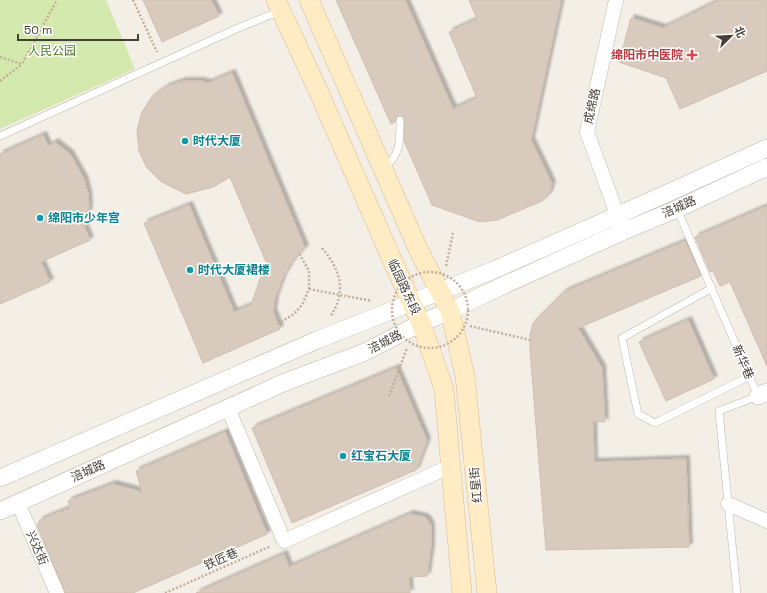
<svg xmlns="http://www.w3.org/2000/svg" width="767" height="593" font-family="'Space Grotesk','Noto Sans SC',sans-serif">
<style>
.green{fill:#d4e9ad}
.building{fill:#d8cbbe;stroke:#d0bfae;filter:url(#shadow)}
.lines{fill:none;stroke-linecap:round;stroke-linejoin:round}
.service-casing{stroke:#c2b8ab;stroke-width:8}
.minor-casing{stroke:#c2b8ab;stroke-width:15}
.tertiary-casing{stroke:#c2b8ab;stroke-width:18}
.secondary-casing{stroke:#d5bd94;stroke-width:20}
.path{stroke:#c2af99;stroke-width:2.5;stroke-dasharray:2 2;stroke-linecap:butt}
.service{stroke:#fff;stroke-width:7}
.minor{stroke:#fff;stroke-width:14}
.tertiary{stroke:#fff;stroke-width:17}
.secondary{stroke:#ffebc4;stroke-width:19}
.path-bridge{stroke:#c2af99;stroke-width:2.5;stroke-dasharray:2 2;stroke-linecap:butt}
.health-dot{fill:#e0444e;stroke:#fff;stroke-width:1.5}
.culture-dot{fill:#0f9aa8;stroke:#fff;stroke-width:1.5}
.labels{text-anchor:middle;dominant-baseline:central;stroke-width:3;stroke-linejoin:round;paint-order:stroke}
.park-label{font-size:12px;fill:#4e7a26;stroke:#fff}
.health-label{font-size:12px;font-weight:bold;fill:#be3a42;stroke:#fff;text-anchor:end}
.street-label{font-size:12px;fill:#463e35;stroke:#fff}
.culture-label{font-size:12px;font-weight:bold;fill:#0d838f;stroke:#fff;text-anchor:start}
</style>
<defs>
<filter id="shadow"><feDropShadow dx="3.5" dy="-3.5" stdDeviation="1" flood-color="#0004"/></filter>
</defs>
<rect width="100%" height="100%" fill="#f3eee6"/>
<path class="green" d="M0,0h106l29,69 -135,60z"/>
<g class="building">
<path d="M143,0h68l8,16 -57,26z"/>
<path d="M336,0h69l48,109 24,-11 -28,-66 28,-13 -8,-19h92l-30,140 21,44 -3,10 -7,7 -45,19 -17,2 -48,-17 -28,-64v-23l-2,-2h-4l-2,2 -1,4 -4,2z"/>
<path d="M720,0h47v71l-87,38 -14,-31 -47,-16 12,-44 32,10z"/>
<path d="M232,73l73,175 -13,14 -9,15 -8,21 -2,14 7,17 -77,34 -59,-140 45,-18 45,107 17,-7 15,-43 -36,-85 -17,10 -27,7 -26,-13 -13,-13 -8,-17 -2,-19 4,-18 10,-16 15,-11 17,-6h18l7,2z"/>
<path d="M43,135l5,11 7,-4 15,12 14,25 4,15 1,12 -1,7 -8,4 10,23 -49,22 9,20 -50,22v-150z"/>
<path d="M767,206v160l-37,-84 -10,4 -7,-15 -3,1 -15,-35z"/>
<path d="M685,241l16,35 -123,52 24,40 3,54 -12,-1 1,41 92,-3 3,88 -143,3 -16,-200v-15l3,-12 31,-31z"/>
<path d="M688,320l26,59 -48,22 -27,-59z"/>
<path d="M396,368l31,73 -11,29 -124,53 -40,-95z"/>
<path d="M225,432l42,102 -134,59h-68l-28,-68 3,-5 30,-12 -2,-7 45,-17 29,8 -6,-21z"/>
<path d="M410,514l14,3 3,2 4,7v20l-4,30 -18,1 1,16h-214l88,-39 5,13z"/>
</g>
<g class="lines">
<defs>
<g id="service">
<path d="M0,136l236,-107 44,-18"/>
<path d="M383,167c18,-9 17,-29 17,-47"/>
<path d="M677,209l81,187 -39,15 18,182"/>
<path d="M712,288l-90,50 16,76 17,9 95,-47"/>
</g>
<g id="minor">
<path d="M616,0l-29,132 34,93"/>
<path d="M228,408l56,133 167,-75"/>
<path d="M18,503l39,90"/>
<path d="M728,504l39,17"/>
</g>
<g id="tertiary">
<path d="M758,396l9,-4"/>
<path d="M0,478l317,-138 177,-70 176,-78 97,-44"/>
<path d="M0,511l283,-128 82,-31 56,-29 29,-12 52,-25 122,-55 53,-22 90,-42"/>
</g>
<g id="secondary">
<path d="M276,0l41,88 76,174 28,61 23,66 18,204"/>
<path d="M309,0l109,249 32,62 15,65 22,217"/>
</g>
</defs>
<use href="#service" class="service-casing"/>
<use href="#minor" class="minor-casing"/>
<use href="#tertiary" class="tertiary-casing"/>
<use href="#secondary" class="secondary-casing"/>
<g class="path">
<path d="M133,0l24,52"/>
<path d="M0,57l22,7 35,-64"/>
<path d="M0,81l21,-16"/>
<path d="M322,248c19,23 25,43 8,69"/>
<path d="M446,266l7,-33"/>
<path d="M309,289l63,12"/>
<path d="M278,324l16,-10 8,-9 7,-16v-18l-10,-18"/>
<path d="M470,326l60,14"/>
<path d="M389,396l18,-48"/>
<path d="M165,593l106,-47"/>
</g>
<use href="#service" class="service"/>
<use href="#minor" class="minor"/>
<use href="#tertiary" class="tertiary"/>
<use href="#secondary" class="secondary"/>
<circle class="path-bridge" cx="430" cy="310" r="38"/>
</g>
<path class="health-dot" d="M690 49h4v4h4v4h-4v4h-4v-4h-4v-4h4z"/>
<g class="culture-dot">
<circle cx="185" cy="141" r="4"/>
<circle cx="40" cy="218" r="4"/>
<circle cx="190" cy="270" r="4"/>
<circle cx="343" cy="456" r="4"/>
</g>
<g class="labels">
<g class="park-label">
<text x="52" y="51">人民公园</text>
</g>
<g class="health-label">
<text x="683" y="55">绵阳市中医院</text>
</g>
<g class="street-label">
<text transform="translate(592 106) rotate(-77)">成绵路</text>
<text transform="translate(679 207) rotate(-24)">涪城路</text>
<text transform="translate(404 287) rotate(65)">临园路东段</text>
<text transform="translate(385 342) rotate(-27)">涪城路</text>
<text transform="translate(743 362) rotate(67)">新华巷</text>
<text transform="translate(88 471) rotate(-24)">涪城路</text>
<text transform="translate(476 485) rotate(-96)">红星街</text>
<text transform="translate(37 548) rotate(67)">兴达街</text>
<text transform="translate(221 559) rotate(-24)">铁匠巷</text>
</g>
<g class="culture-label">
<text x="193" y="141">时代大厦</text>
<text x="48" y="218">绵阳市少年宫</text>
<text x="198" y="270">时代大厦裙楼</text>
<text x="351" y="456">红宝石大厦</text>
</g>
</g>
<g transform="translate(731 36) rotate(66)" stroke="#ffffff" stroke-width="3" paint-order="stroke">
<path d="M0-3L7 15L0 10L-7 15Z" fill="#463e35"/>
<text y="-6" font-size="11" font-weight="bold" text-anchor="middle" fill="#463e35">北</text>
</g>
<path d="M18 34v6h120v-6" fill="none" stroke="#463e35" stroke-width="2"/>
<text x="24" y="34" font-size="12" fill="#463e35" stroke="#ffffff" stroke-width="3" paint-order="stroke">50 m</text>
</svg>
